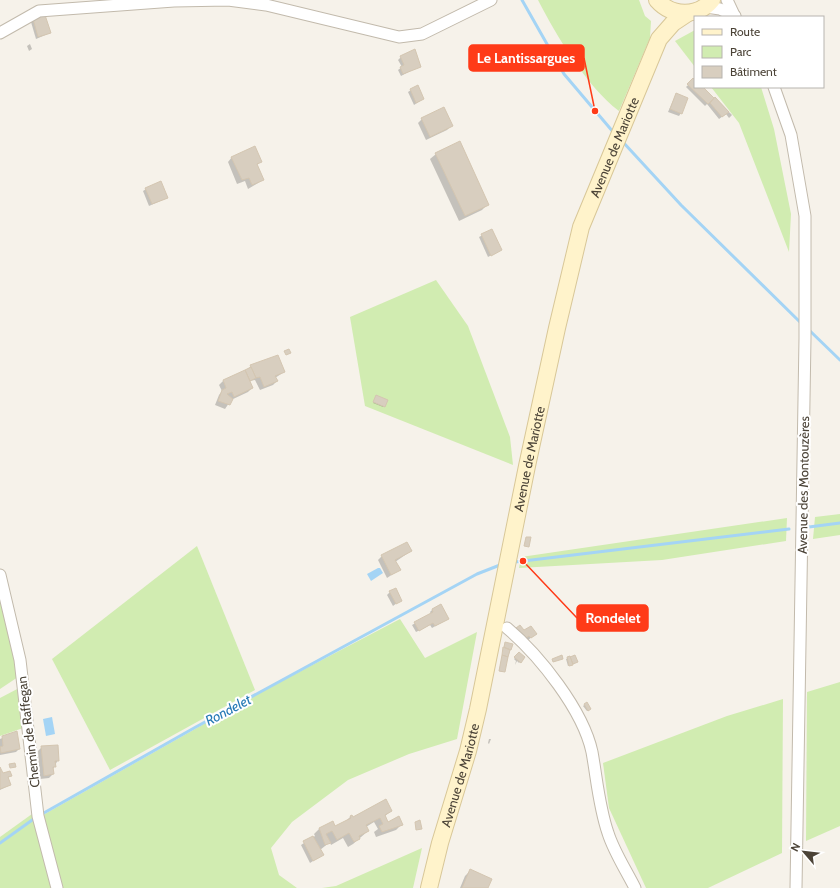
<svg xmlns="http://www.w3.org/2000/svg" width="840" height="888" font-family="Cabin,sans-serif">
<style>
.green{fill:#d1ecb1}
.water{fill:#a4d4f5}
.shadow{fill:#0003}
.lines{fill:none;stroke-linecap:round;stroke-linejoin:round}
.stream{stroke:#a4d4f5;stroke-width:3}
.building{fill:#d8cebf;stroke:#d4c6b1}
.street-casing{stroke:#c2baac;stroke-width:13}
.secondary-casing{stroke:#d8c798;stroke-width:18}
.street{stroke:#fff;stroke-width:11}
.secondary{stroke:#fff3cb;stroke-width:16}
.labels{text-anchor:middle;dominant-baseline:central;stroke-width:4;stroke-linejoin:round;paint-order:stroke}
.street-label{font-size:13px;fill:#4b4337;stroke:#fff}
.water-label{font-size:14px;font-style:italic;fill:#277ab6;stroke:#fff}
.leader{fill:none;stroke:#ff3b18;stroke-width:1.5}
.callout-dot{fill:#ff3b18;stroke:#fff;stroke-width:1.5}
.callout{fill:#ff3b18;stroke:#ff3b18;stroke-width:1.5}
.callout-label{font-size:14px;text-anchor:middle;font-weight:bold;fill:#fff}
</style>
<rect width="100%" height="100%" fill="#f6f2ea"/>
<g class="green">
<path d="M538,0h101l6,16 6,5 -1,17 -31,73c-32,-24 -63,-76 -81,-111z"/>
<path d="M695,30v37l-20,-26z"/>
<path d="M711,87h50l13,42 17,85 -2,38 -50,-129z"/>
<path d="M436,280l32,46 42,111 3,28 -148,-59 -15,-89z"/>
<path d="M840,514v21l-27,4 2,-22z"/>
<path d="M787,518l-1,23 -124,19 -143,8 2,-11z"/>
<path d="M197,546l58,144 -145,80 -58,-111z"/>
<path d="M0,582l18,95 -18,12z"/>
<path d="M400,619l25,39 52,-26 -20,107 -48,15 -61,26 -56,42 -21,26 8,27 18,13h-236l-18,-73 214,-121z"/>
<path d="M840,682v144l-34,15 1,-149z"/>
<path d="M21,687l5,40 -26,9v-38z"/>
<path d="M783,699l-1,154 -74,35h-62l-37,-80 -6,-45 124,-47z"/>
<path d="M32,814l21,74h-53v-51z"/>
<path d="M422,848l-9,40h-91l14,-2z"/>
</g>
<g class="water">
<path d="M378,568h2l3,5 -12,8 -4,-7z"/>
<path d="M52,717l3,17 -9,2 -3,-17z"/>
</g>
<g class="shadow">
<path d="M34,20l16,13 -14,6 -5,-17z"/>
<path d="M30,44l2,5 -3,2 -2,-5z"/>
<path d="M401,57l19,9 -19,10 -3,-6 4,-3 -4,-7z"/>
<path d="M693,80l2,2v5h6l13,12 1,-1 17,17 -3,3 -3,-4 -7,5 -12,-15 -2,2 -19,-19z"/>
<path d="M417,86l6,13 -9,6 -6,-13z"/>
<path d="M676,94l5,19 -2,3 -11,-4z"/>
<path d="M422,119l29,7 -4,4 -21,10 -8,-17z"/>
<path d="M436,154l52,50 -6,6 -23,11 -29,-62z"/>
<path d="M232,157l29,4 -4,4 6,15 -15,9 -3,-8 -8,3 -9,-22z"/>
<path d="M146,189l21,9 -18,8 -6,-15z"/>
<path d="M492,230l9,20 -13,7 -9,-20z"/>
<path d="M251,366l33,6 -9,6 2,3 -4,4 -13,5 -5,-10 -6,1 3,7 -4,4 -17,8 -6,9 -10,-4 4,-10 3,-4 -3,-6 4,-4 24,-11z"/>
<path d="M376,397l8,9 -1,1 -10,-4z"/>
<path d="M411,551l-16,11 4,8 -12,8 -9,-18 4,-4z"/>
<path d="M390,592l11,8 -8,6 -6,-11z"/>
<path d="M432,610l16,9 -16,9 -2,-3 -14,7 -4,-7 19,-11 -1,-2z"/>
<path d="M520,626l4,6 12,2 -8,6 -2,-2 -3,2 -8,-9z"/>
<path d="M505,643l7,2 -9,27 -4,-1z"/>
<path d="M519,653l5,5 -5,5 -2,-2 -2,4 1,-4 -2,-2z"/>
<path d="M574,656l1,7 -7,3 -2,-7z"/>
<path d="M587,703l2,7 -2,1 -4,-5z"/>
<path d="M16,732l3,17 -3,3 -16,3v-16z"/>
<path d="M489,739h2l-2,5 -1,-1z"/>
<path d="M42,747l16,13 -5,9v5l-4,4 -9,1 -2,-28z"/>
<path d="M0,768l2,6 8,2 -2,2 2,7 -10,5z"/>
<path d="M391,811l-6,5 2,7 15,1 -6,6 -20,7 -2,-5 4,-3 -4,-7 -8,5 2,4 -15,13 -5,3 -5,-9 -12,7 -1,-3 -10,8 2,5 -12,8 -9,-18 14,-9 -1,-2 5,-5 16,-2 10,-5 6,-6 2,2z"/>
<path d="M471,870l16,18h-27l5,-12z"/>
</g>
<g class="lines">
<g class="stream">
<path d="M522,0l42,74 50,59"/>
<path d="M622,141l59,64 121,119"/>
<path d="M808,329l32,31"/>
<path d="M809,527l31,-4"/>
<path d="M515,562l274,-33"/>
<path d="M42,814l152,-86 283,-154 23,-9"/>
<path d="M0,843l35,-25"/>
</g>
</g>
<g class="building">
<path d="M45,15l6,18 -13,4 -5,-18z"/>
<path d="M415,49l6,18 -18,7 -3,-7 4,-2 -4,-9z"/>
<path d="M693,78l2,2v7h8l11,11 -6,6 -21,-20z"/>
<path d="M418,85l6,14 -8,4 -6,-14z"/>
<path d="M676,93l12,5 -6,16 -12,-5z"/>
<path d="M715,97l14,15 -7,5 -12,-14z"/>
<path d="M444,107l9,19 -23,11 -9,-19z"/>
<path d="M460,141l29,64 -24,11 -30,-63z"/>
<path d="M255,146l7,16 -5,2 7,16 -12,5 -3,-7 -7,2 -11,-23z"/>
<path d="M161,181l7,17 -16,6 -7,-16z"/>
<path d="M492,229l10,21 -11,6 -10,-22z"/>
<path d="M289,349l2,4 -5,2 -2,-4z"/>
<path d="M278,355l7,17 -10,4 3,5 -14,6 -4,-10 -4,1 -6,-13z"/>
<path d="M251,367l5,11 -6,3 -5,-11z"/>
<path d="M245,370l8,18 -19,9 -2,-5 -5,2 6,5 -3,6 -12,-4 4,-11 4,-2 -3,-8z"/>
<path d="M376,395l12,5 -3,7 -12,-5z"/>
<path d="M526,537h5l-2,10 -5,-1z"/>
<path d="M407,542l5,9 -17,9 6,10 -10,5 -10,-20z"/>
<path d="M396,588l6,13 -6,3 -7,-13z"/>
<path d="M441,604l8,15 -14,7 -2,-3 -14,8 -5,-9 19,-10 -1,-3z"/>
<path d="M520,625l4,5 7,-4 6,8 -6,4 -2,-2 -3,2 -10,-10z"/>
<path d="M505,642l8,2 -2,6 -7,-3z"/>
<path d="M503,647l7,3 -2,7 -6,-2z"/>
<path d="M519,652l6,5 -4,6 -7,-6z"/>
<path d="M502,655l6,2 -3,15 -6,-1z"/>
<path d="M562,655l1,4 -10,3 -1,-3z"/>
<path d="M575,655l3,7 -5,2 -3,-7z"/>
<path d="M570,656l3,9 -4,1 -2,-9z"/>
<path d="M587,702l4,7 -3,2 -4,-7z"/>
<path d="M17,731l3,18 -19,4 -1,-6 3,-1 -1,-10z"/>
<path d="M58,745l1,16h-4l1,6h-3l1,7 -10,2 -3,-30z"/>
<path d="M15,763l1,4 -6,1 -1,-4z"/>
<path d="M0,767l3,6 7,-2 2,5 -4,1 3,8 -11,4z"/>
<path d="M386,799l6,12 -7,4 3,7 11,-6 4,9 -21,7 -3,-6 4,-2 -3,-6 -14,7 3,6 -10,5 1,3 -6,3 -5,-9 -12,7 -5,-9 -6,3 5,9 -6,2 -6,-17 14,-7 2,5 16,-8 -1,-2 2,-1 1,2z"/>
<path d="M420,820l2,9 -6,1 -1,-8z"/>
<path d="M313,836l11,19 -11,6 -10,-20z"/>
<path d="M470,869l22,10 -4,9h-26z"/>
</g>
<g class="lines">
<defs>
<g id="street">
<path d="M727,0l8,17"/>
<path d="M706,7l14,2 15,7"/>
<path d="M0,33l39,-22 135,-10 54,-1 38,5 133,32 23,-3 69,-34"/>
<path d="M774,87l17,48 14,81v122l-9,550"/>
<path d="M0,575l20,85 18,156 19,72"/>
<path d="M507,628c32,27 76,82 85,124 5,28 7,55 16,81 6,19 18,37 27,55"/>
</g>
<g id="secondary">
<path d="M657,0c15,17 41,17 55,0"/>
<path id="s1" d="M429,888l11,-45 28,-92 10,-42 49,-243 30,-138 24,-101 78,-188 14,-16 15,-10"/>
</g>
</defs>
<use href="#street" class="street-casing"/>
<use href="#secondary" class="secondary-casing"/>
<use href="#street" class="street"/>
<use href="#secondary" class="secondary"/>
</g>
<g class="labels">
<g class="street-label">
<text stroke="none"><textPath href="#s1" startOffset="765">Avenue de Mariotte</textPath></text>
<text stroke="none"><textPath href="#s1" startOffset="441">Avenue de Mariotte</textPath></text>
<text transform="translate(803 485) rotate(-89)">Avenue des Montouzères</text>
<text transform="translate(28 732) rotate(-97)">Chemin de Raffegan</text>
<text stroke="none"><textPath href="#s1" startOffset="117">Avenue de Mariotte</textPath></text>
</g>
<g class="water-label">
<text transform="translate(228 710) rotate(-28)">Rondelet</text>
</g>
</g>
<path class="leader" d="M595 111L584 58M523 561L577 618"/>
<g class="callout-dot">
<circle cx="595" cy="111" r="4"/>
<circle cx="523" cy="561" r="4"/>
</g>
<g class="callout">
<rect x="469" y="45" width="115" height="26" rx="4"/>
<rect x="577" y="605" width="71" height="26" rx="4"/>
</g>
<g class="callout-label">
<text x="526" y="63">Le Lantissargues</text>
<text x="613" y="623">Rondelet</text>
</g>
<rect x="694" y="16" width="130" height="72" fill="#ffffff" stroke="#b7b4af"/>
<rect x="702" y="29" width="20" height="6" fill="#fff3cb" stroke="#b7b4af"/>
<text x="730" y="36" font-size="12" fill="#4b4337">Route</text>
<rect x="702" y="46" width="20" height="12" fill="#d1ecb1" stroke="#b7b4af"/>
<text x="730" y="56" font-size="12" fill="#4b4337">Parc</text>
<rect x="702" y="66" width="20" height="12" fill="#d8cebf" stroke="#b7b4af"/>
<text x="730" y="76" font-size="12" fill="#4b4337">Bâtiment</text>
<g transform="translate(804 852) rotate(298)" stroke="#ffffff" stroke-width="3" paint-order="stroke">
<path d="M0-3L7 15L0 10L-7 15Z" fill="#4b4337"/>
<text y="-6" font-size="11" font-weight="bold" text-anchor="middle" fill="#4b4337">N</text>
</g>
</svg>
